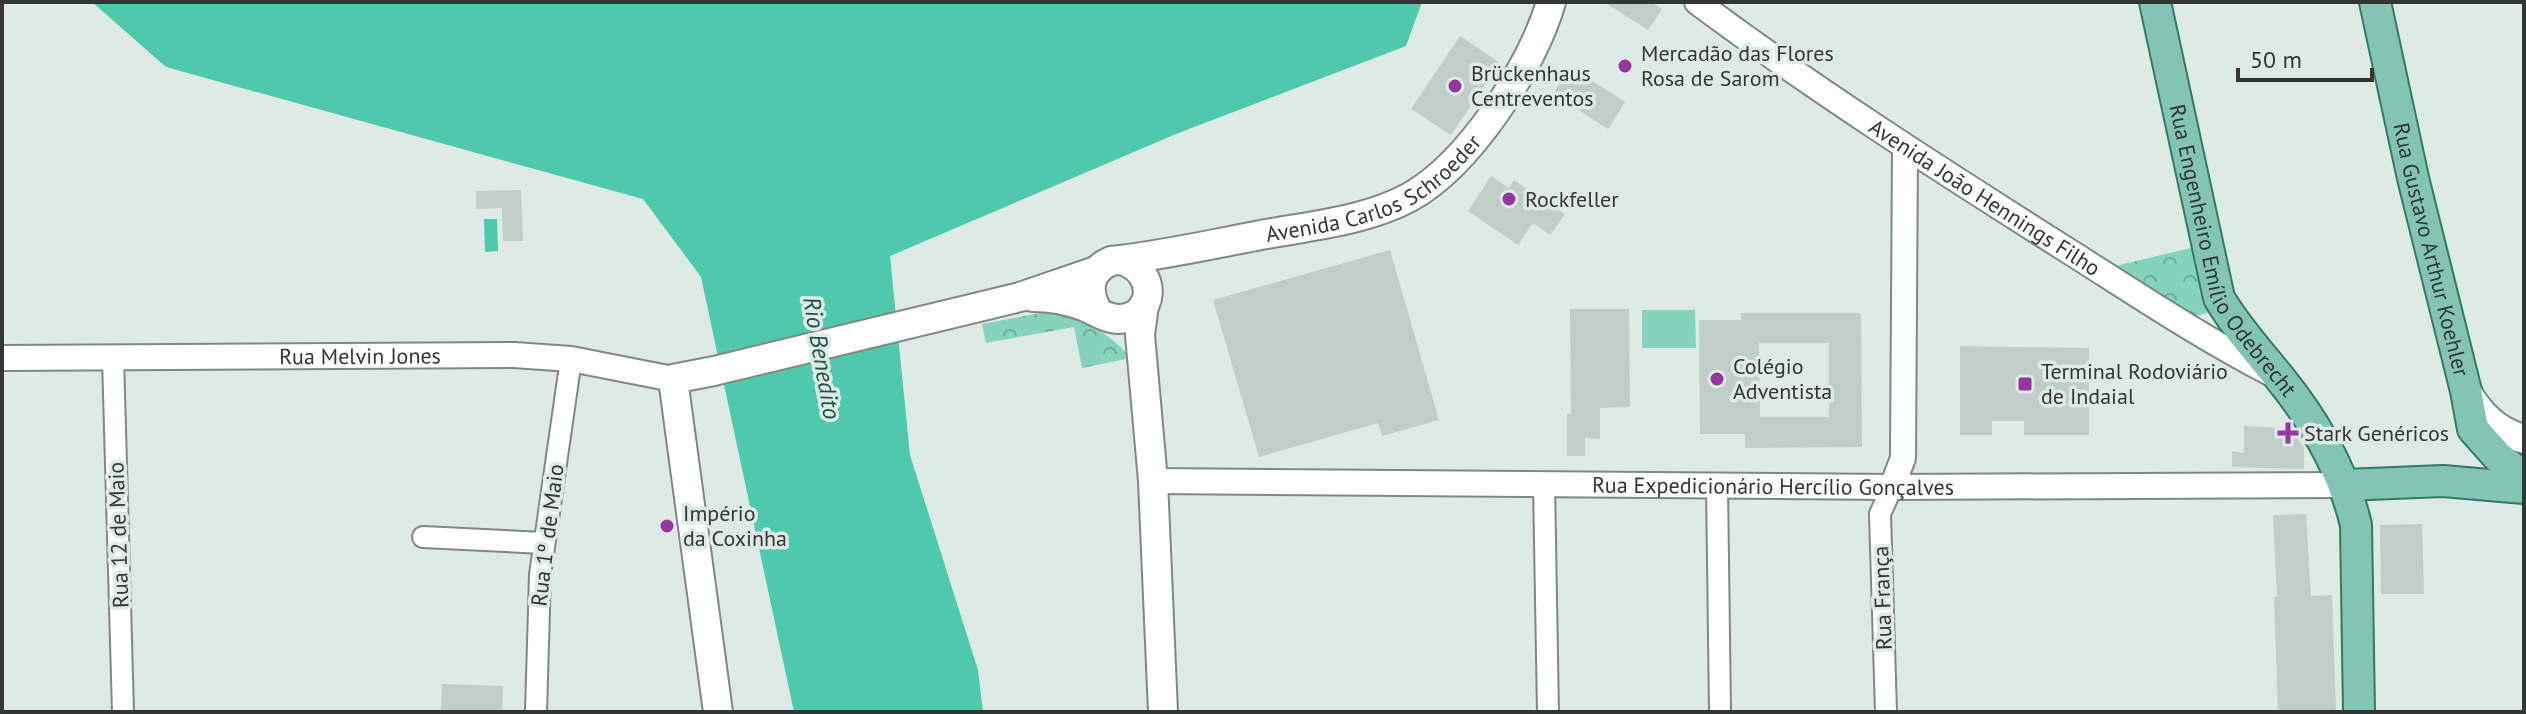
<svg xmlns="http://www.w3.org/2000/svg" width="2526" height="714" font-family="'PT Sans',sans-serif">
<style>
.park{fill:url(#park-crowns)}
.pitch{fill:#86d3bd}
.water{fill:#4ec9ab}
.building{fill:#c1cdc9;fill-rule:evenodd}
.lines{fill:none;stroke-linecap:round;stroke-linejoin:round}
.minor-casing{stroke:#7e8986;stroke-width:24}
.tertiary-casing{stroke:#7e8986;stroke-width:28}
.secondary-casing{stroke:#7e8986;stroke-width:32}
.primary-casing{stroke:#317968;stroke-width:34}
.minor{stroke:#fff;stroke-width:20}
.tertiary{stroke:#fff;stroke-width:24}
.secondary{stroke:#fff;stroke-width:28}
.primary{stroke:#83c4b5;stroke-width:30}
.poi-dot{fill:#96369f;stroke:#deeae6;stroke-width:3}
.labels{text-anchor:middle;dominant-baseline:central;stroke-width:7;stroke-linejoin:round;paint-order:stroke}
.poi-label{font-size:22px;fill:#323635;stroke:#deeae6;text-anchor:start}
.street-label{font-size:22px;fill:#323635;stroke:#deeae6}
.water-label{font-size:24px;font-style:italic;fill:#205346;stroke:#deeae6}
</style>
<defs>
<pattern id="park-crowns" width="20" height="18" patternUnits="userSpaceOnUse" patternTransform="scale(2)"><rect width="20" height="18" fill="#86d3bd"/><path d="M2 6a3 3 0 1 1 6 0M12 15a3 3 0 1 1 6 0" fill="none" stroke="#6eac9a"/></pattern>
</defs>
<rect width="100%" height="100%" fill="#deeae6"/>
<g class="park">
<path d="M2195,247l15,58 -3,8 -11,3 -81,-50z"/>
<path d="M1051,311c34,8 57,21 80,47l-49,10 -8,-41 -88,16 -4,-19z"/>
</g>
<path class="pitch" d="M1642,310h53l1,38h-54z"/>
<g class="water">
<path d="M92,2h1330l-16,44 -230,88 -286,122 20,199 68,215 5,42h-189l-93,-435 -58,-78 -477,-132z"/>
<path d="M484,219h13l1,32 -13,1z"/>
</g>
<g class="building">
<path d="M1604,2h47l11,7 -14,21z"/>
<path d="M1460,36l40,27 -49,72 -40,-26z"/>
<path d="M1571,67l54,35 -17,27 -55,-35z"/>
<path d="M1491,176l18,12 5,-8 51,34 -15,21 -17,-12 -15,22 -50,-34z"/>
<path d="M521,190l2,51h-20l-1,-33 -26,1v-18z"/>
<path d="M1390,250l49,170 -57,16 -4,-13 -119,34 -46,-157z"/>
<path d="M1570,309h59l1,98 -30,1v31l-15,-1v18h-18v-42h4z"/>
<path d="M1741,313h120l1,134 -117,1v-14h-45l-1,-114h42zM1759,343h70v74h-69z"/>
<path d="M1960,346l129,2v87h-65v-14h-32v14h-32z"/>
<path d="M2244,426l46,2 14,20v21l-72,-2v-16l12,2z"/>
<path d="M2306,514l5,82 21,-1 4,117h-58l-4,-115h3l-4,-82z"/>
<path d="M2422,524l2,70h-43l-1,-69z"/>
<path d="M442,684l61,2 -1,26h-61z"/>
</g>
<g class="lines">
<defs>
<g id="minor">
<path d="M113,358l10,354"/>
<path d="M1544,484l4,228"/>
<path d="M1717,485l3,227"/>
<path d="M423,537l121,6"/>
<path d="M536,712l4,-137 31,-216"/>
<path d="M1886,712l-6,-198 12,-27"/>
</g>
<g id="tertiary">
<path id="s1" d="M1697,2c117,87 239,165 362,243 70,44 139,91 213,129"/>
<path id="s2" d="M2,358l512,-3 57,4 102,20"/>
<path id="s3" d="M1153,481l739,6 453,-2"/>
<path d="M1892,487l11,-29 2,-309"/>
</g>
<g id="secondary">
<path d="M1033,297c17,0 34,3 50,9 11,4 23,13 36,13 36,-1 40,-48 2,-59"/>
<path d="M1144,305l-4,30 13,146 10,231"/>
<path id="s4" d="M1098,312c-12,-21 -10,-41 13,-51 49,-5 97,-16 145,-25 51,-10 108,-14 154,-39 59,-33 123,-131 141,-195"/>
<path d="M2466,391c14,23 30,41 58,48"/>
<path d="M718,712l-45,-333 41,-8 306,-74 76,-26"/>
</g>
<g id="primary">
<path id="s5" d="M2155,2l64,296c17,29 39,53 60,79 35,43 64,93 77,148l3,187"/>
<path id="s6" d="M2375,2l38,176 53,213 7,38 25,28 26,20"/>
<path d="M2345,485l98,-4 81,7"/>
</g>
</defs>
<use href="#minor" class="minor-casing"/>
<use href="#tertiary" class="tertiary-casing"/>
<use href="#secondary" class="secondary-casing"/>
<use href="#primary" class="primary-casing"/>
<use href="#minor" class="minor"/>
<use href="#tertiary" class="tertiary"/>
<use href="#secondary" class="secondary"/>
<use href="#primary" class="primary"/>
</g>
<g class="poi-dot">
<circle cx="1625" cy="66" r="8"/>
<circle cx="1455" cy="86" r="8"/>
<circle cx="1509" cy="199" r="8"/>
<circle cx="1717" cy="379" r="8"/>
<rect x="2017" y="376" width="16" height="16" rx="4"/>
<path d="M2284 421h8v8h8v8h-8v8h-8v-8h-8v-8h8z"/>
<circle cx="667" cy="526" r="8"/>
</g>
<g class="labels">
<g class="poi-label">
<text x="1641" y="53">Mercadão das Flores<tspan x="1641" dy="25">Rosa de Sarom</tspan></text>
<text x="1471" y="73">Brückenhaus<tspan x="1471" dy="25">Centreventos</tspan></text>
<text x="1525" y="199">Rockfeller</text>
<text x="1733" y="366">Colégio<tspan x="1733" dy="25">Adventista</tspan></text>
<text x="2041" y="371">Terminal Rodoviário<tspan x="2041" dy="25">de Indaial</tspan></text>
<text x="2304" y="433">Stark Genéricos</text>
<text x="683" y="513">Império<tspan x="683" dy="25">da Coxinha</tspan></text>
</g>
<g class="street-label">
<text stroke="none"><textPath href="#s4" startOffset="338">Avenida Carlos Schroeder</textPath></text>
<text stroke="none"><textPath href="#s1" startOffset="348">Avenida João Hennings Filho</textPath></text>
<text stroke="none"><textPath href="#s5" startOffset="264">Rua Engenheiro Emílio Odebrecht</textPath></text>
<text stroke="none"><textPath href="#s6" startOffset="254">Rua Gustavo Arthur Koehler</textPath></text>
<text stroke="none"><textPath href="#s2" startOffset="358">Rua Melvin Jones</textPath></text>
<text stroke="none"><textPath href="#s3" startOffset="620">Rua Expedicionário Hercílio Gonçalves</textPath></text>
<text transform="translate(118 535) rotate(-92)">Rua 12 de Maio</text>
<text transform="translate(547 535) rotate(-83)">Rua 1º de Maio</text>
<text transform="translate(1882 598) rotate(-92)">Rua França</text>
</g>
<g class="water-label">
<text transform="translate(822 358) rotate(80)">Rio Benedito</text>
</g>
</g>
<rect width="2526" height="714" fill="none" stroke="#323635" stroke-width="8"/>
<path d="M2238 68v12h134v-12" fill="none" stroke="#323635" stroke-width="4"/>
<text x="2250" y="68" font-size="24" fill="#323635" stroke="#deeae6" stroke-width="6" paint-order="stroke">50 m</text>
</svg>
